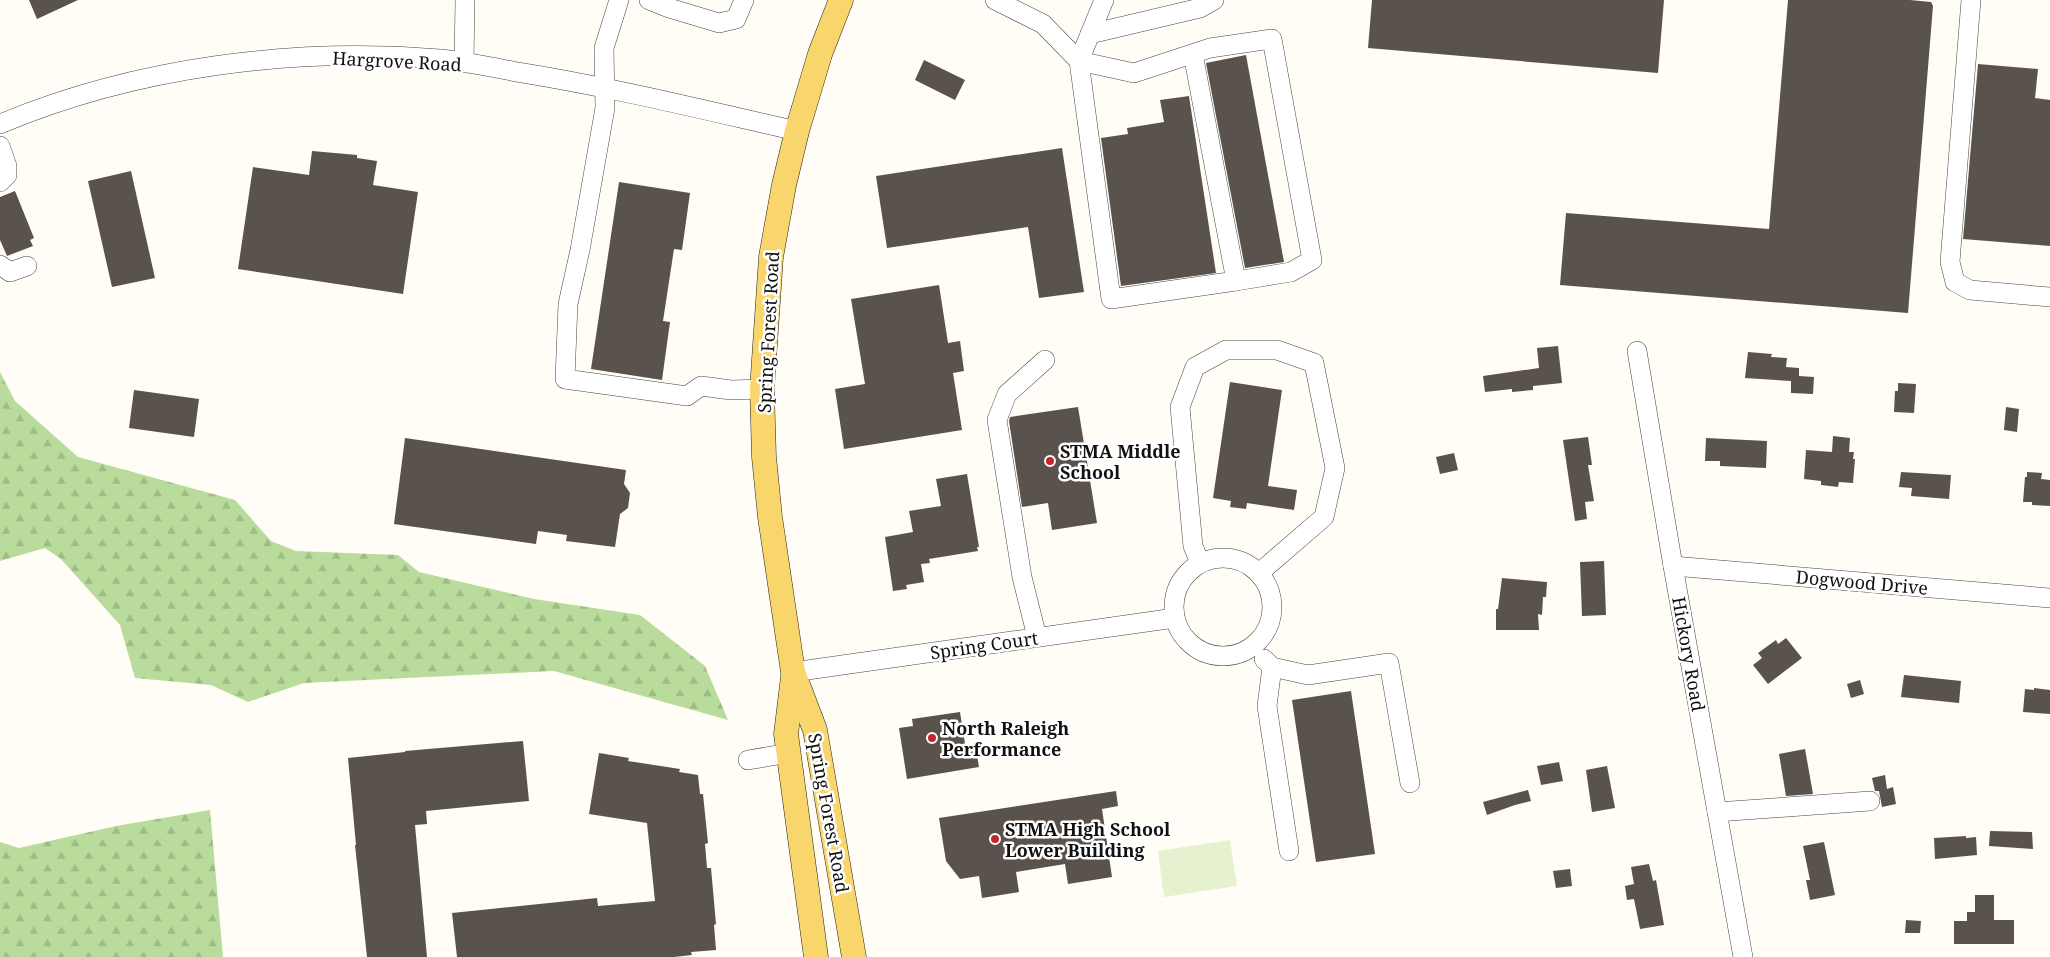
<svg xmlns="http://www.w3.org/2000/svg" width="2050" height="957" font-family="'Noto Serif',serif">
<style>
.forest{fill:url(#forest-firs)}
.pitch{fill:#e6f2cf}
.building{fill:#5a524d}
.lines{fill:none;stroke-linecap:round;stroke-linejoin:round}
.minor-casing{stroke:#444;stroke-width:20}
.major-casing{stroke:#222;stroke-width:25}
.minor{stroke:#fff;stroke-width:19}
.major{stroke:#f9d66b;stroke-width:24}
.poi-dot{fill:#c4262e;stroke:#fff;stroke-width:2}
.labels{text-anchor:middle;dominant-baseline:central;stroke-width:5;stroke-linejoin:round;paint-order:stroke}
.street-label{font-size:18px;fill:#111;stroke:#fff}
.poi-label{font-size:18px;font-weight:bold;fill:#111;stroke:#fff;text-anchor:start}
</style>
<defs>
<pattern id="forest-firs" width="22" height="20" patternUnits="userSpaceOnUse" patternTransform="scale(1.25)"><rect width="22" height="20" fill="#b9dc9c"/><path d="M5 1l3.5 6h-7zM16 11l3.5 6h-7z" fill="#9ebc85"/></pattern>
</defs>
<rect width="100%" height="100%" fill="#fffdf5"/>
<g class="forest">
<path d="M0,372l15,29 63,56 157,43 36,41 25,10 102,4 21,17 115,27 106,16 65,51 23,54 -174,-49 -250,12 -56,19 -37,-17 -76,-7 -15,-53 -59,-66 -16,-11 -45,13z"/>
<path d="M210,810l13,147h-223v-115l19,6 97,-22z"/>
</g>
<path class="pitch" d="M1230,840l7,46 -73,11 -6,-46z"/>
<g class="building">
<path d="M29,0h49l-41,19z"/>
<path d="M1372,0h292l-6,73 -290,-25z"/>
<path d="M1788,0h122l21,2 2,4 -25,307 -348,-28 6,-72 203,16z"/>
<path d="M1246,55l38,207 -39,6 -39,-205z"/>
<path d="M924,60l41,20 -10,20 -40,-20z"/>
<path d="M1978,64l60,5 -3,29 15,2v146l-87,-7z"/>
<path d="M1189,96l27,177 -95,13 -20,-148 27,-4 -1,-6 37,-6 -4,-22z"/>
<path d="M1062,148l22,144 -45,6 -11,-71 -141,21 -11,-72z"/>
<path d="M312,151l45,4v3l20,3 -4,24 45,7 -15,102 -165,-25 15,-102 56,8z"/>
<path d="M131,171l24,107 -43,9 -24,-106z"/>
<path d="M619,182l71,11 -8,57 -8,-1 -11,72 7,1 -8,58 -71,-11z"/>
<path d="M15,191l19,47 -4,2 3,6 -26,10 -7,-16v-43z"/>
<path d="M939,285l9,58 12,-2 4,30 -11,2 9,57 -118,19 -9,-60 30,-5 -14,-85z"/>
<path d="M1558,346l4,37 -29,3v4l-21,2v-3l-27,3 -2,-16 56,-8 -2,-20z"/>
<path d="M1748,352l24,2 -1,3 16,1 -1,9 13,1v8l15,1 -1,17 -22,-1v-12l-46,-3z"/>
<path d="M1230,382l52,8 -14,96 29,4 -3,20 -47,-7 -1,6 -16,-2 1,-6 -18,-3z"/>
<path d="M1898,383l18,1 -2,29 -20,-1 1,-21h3z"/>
<path d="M134,390l65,9 -5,38 -65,-9z"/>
<path d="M1078,407l19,116 -45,7 -4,-27 -26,4 -13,-86 1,-4z"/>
<path d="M2006,407l13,2 -2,23 -13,-2z"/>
<path d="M1833,436l17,2 -1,14h5l-1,7h2l-2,24 -14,-1 -1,5 -17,-2v-4l-17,-2 2,-29 26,2z"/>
<path d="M1588,437l4,28h-4l6,36 -9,1 2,17 -12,2 -12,-81z"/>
<path d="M405,438l221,32 -2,14 6,9 -2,15 -8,6 -5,33 -49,-6 1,-6 -29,-4 -2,13 -142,-20z"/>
<path d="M1706,438l61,3 -1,27 -46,-2v-5h-15z"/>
<path d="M1454,453l4,17 -18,4 -4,-17z"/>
<path d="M1901,472l50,3 -2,24 -38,-3 1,-8 -13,-1z"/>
<path d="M2027,472l15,1 -1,6 9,1v26l-18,-1v-3h-9l2,-25h2z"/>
<path d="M967,474l12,73h-2l1,4 -49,8 1,4 -9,1 3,18 -18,3 1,4 -14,2 -8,-54 28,-5 -4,-21 32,-5 -5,-27z"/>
<path d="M1604,561l2,54 -24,1 -2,-54z"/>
<path d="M1502,578l45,4 -1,15h-3l-1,18 -4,-1 1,16h-43v-21h2z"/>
<path d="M1786,638l16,20 -34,26 -15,-19 9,-7 -4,-5 18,-13 2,4z"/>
<path d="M1904,675l57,6 -2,22 -58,-6z"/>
<path d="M1860,680l4,14 -13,4 -4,-14z"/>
<path d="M2034,688l16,2v24l-27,-2 2,-23 9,1z"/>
<path d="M1351,691l24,163 -59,8 -24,-162z"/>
<path d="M960,712l6,38 10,-1 3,18 -72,12 -8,-51 14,-2 -1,-7z"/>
<path d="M523,741l6,60 -103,10 1,13 -12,1 12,132h-60l-12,-112h1l-8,-87 57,-6v-1z"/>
<path d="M1805,749l8,45 -27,2 -7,-42z"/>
<path d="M599,753l30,5 -1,3 52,8 -1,3 19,3 2,19h3l5,49 -3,1 2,24h4l5,56 -2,1 2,25 -25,2 1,3 -18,2h-217l-5,-44 145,-15 1,8 57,-5 -8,-78 -58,-9z"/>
<path d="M1559,762l4,19 -22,4 -4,-19z"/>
<path d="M1607,766l8,42 -23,4 -6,-42z"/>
<path d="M1885,775l2,14 6,-2 3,17 -14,3 -3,-16h-4l-3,-13z"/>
<path d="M1528,790l3,11 -16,4 -28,10 -4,-13z"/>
<path d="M1116,791l2,15 -16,3 10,68 -44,7 -3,-20 -49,8 3,20 -37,6 -3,-22 -19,3 -14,-18 -7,-43z"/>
<path d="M1990,831l42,1 1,17 -44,-3z"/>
<path d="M1966,836v2l10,-1 1,18 -42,4 -1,-21z"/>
<path d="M1824,842l11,53 -25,5 -4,-20h4l-7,-34z"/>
<path d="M1649,864l4,17 3,-1 8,45 -24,4 -6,-30 -7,1 -2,-14 9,-2 -3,-17z"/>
<path d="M1570,869l2,17 -16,2 -3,-17z"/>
<path d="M1975,895h19v25h20v24h-60v-23h13v-9h8z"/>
<path d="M1906,920l15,1 -1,12h-15z"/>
</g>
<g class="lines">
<defs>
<g id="minor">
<path d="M619,0l-15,48 1,60 -25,142 -12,54 -3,75 122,17 14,-10 30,4 31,-1"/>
<path d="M649,0l20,8 50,15 17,-4 8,-19"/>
<path d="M995,0l48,24 36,37"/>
<path d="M1104,0l-25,61 32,238 125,-18"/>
<path d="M1971,0l-21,262 5,20 15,8 80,7"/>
<path d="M1090,34l110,-26 14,-8"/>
<path d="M1079,61l55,12 76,-25 62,-9 40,221 -21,12 -55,9 -43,-227"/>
<path d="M464,63l1,-63"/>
<path d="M0,124c136,-57 293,-77 440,-65 26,3 52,8 77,13 94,15 187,38 280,59"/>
<path d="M0,146l7,20v9l-7,7"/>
<path d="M0,265l10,7 17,-6"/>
<path d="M1637,351l36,215 70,391"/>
<circle cx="1223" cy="607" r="49"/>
<path d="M1200,563l-7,-17 -13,-139 15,-40 31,-17h51l37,13 21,105 -11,49 -65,56"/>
<path d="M1673,566l377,32"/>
<path d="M1037,637l-15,-60 -25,-157 10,-26 38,-34"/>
<path d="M1264,659l8,8 -5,39 22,145"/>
<path d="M1272,667l36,8 81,-12 21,120"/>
<path d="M793,672l382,-54"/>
<path d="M748,760l41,-7"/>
<path d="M1717,812l153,-11"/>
</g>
<g id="major">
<path d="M841,0l-21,54 -23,77 -13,54 -13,72 -9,132 2,68 6,60 23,155 22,58 39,227"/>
<path d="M793,677l-7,57 30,223"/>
</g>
</defs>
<use href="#minor" class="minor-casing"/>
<use href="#major" class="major-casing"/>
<use href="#minor" class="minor"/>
<use href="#major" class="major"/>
</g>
<g class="poi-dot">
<circle cx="1050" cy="461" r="5"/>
<circle cx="932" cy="738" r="5"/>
<circle cx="995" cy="839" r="5"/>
</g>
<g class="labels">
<g class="street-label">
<text transform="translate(397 61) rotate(3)">Hargrove Road</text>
<text transform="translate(768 332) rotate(-87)">Spring Forest Road</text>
<text transform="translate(1862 582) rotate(5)">Dogwood Drive</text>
<text transform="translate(984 645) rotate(-8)">Spring Court</text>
<text transform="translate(1689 654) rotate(80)">Hickory Road</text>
<text transform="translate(829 813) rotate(80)">Spring Forest Road</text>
</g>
<g class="poi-label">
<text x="1060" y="451">STMA Middle<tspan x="1060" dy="21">School</tspan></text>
<text x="942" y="728">North Raleigh<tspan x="942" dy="21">Performance</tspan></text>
<text x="1005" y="829">STMA High School<tspan x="1005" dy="21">Lower Building</tspan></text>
</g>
</g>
</svg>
